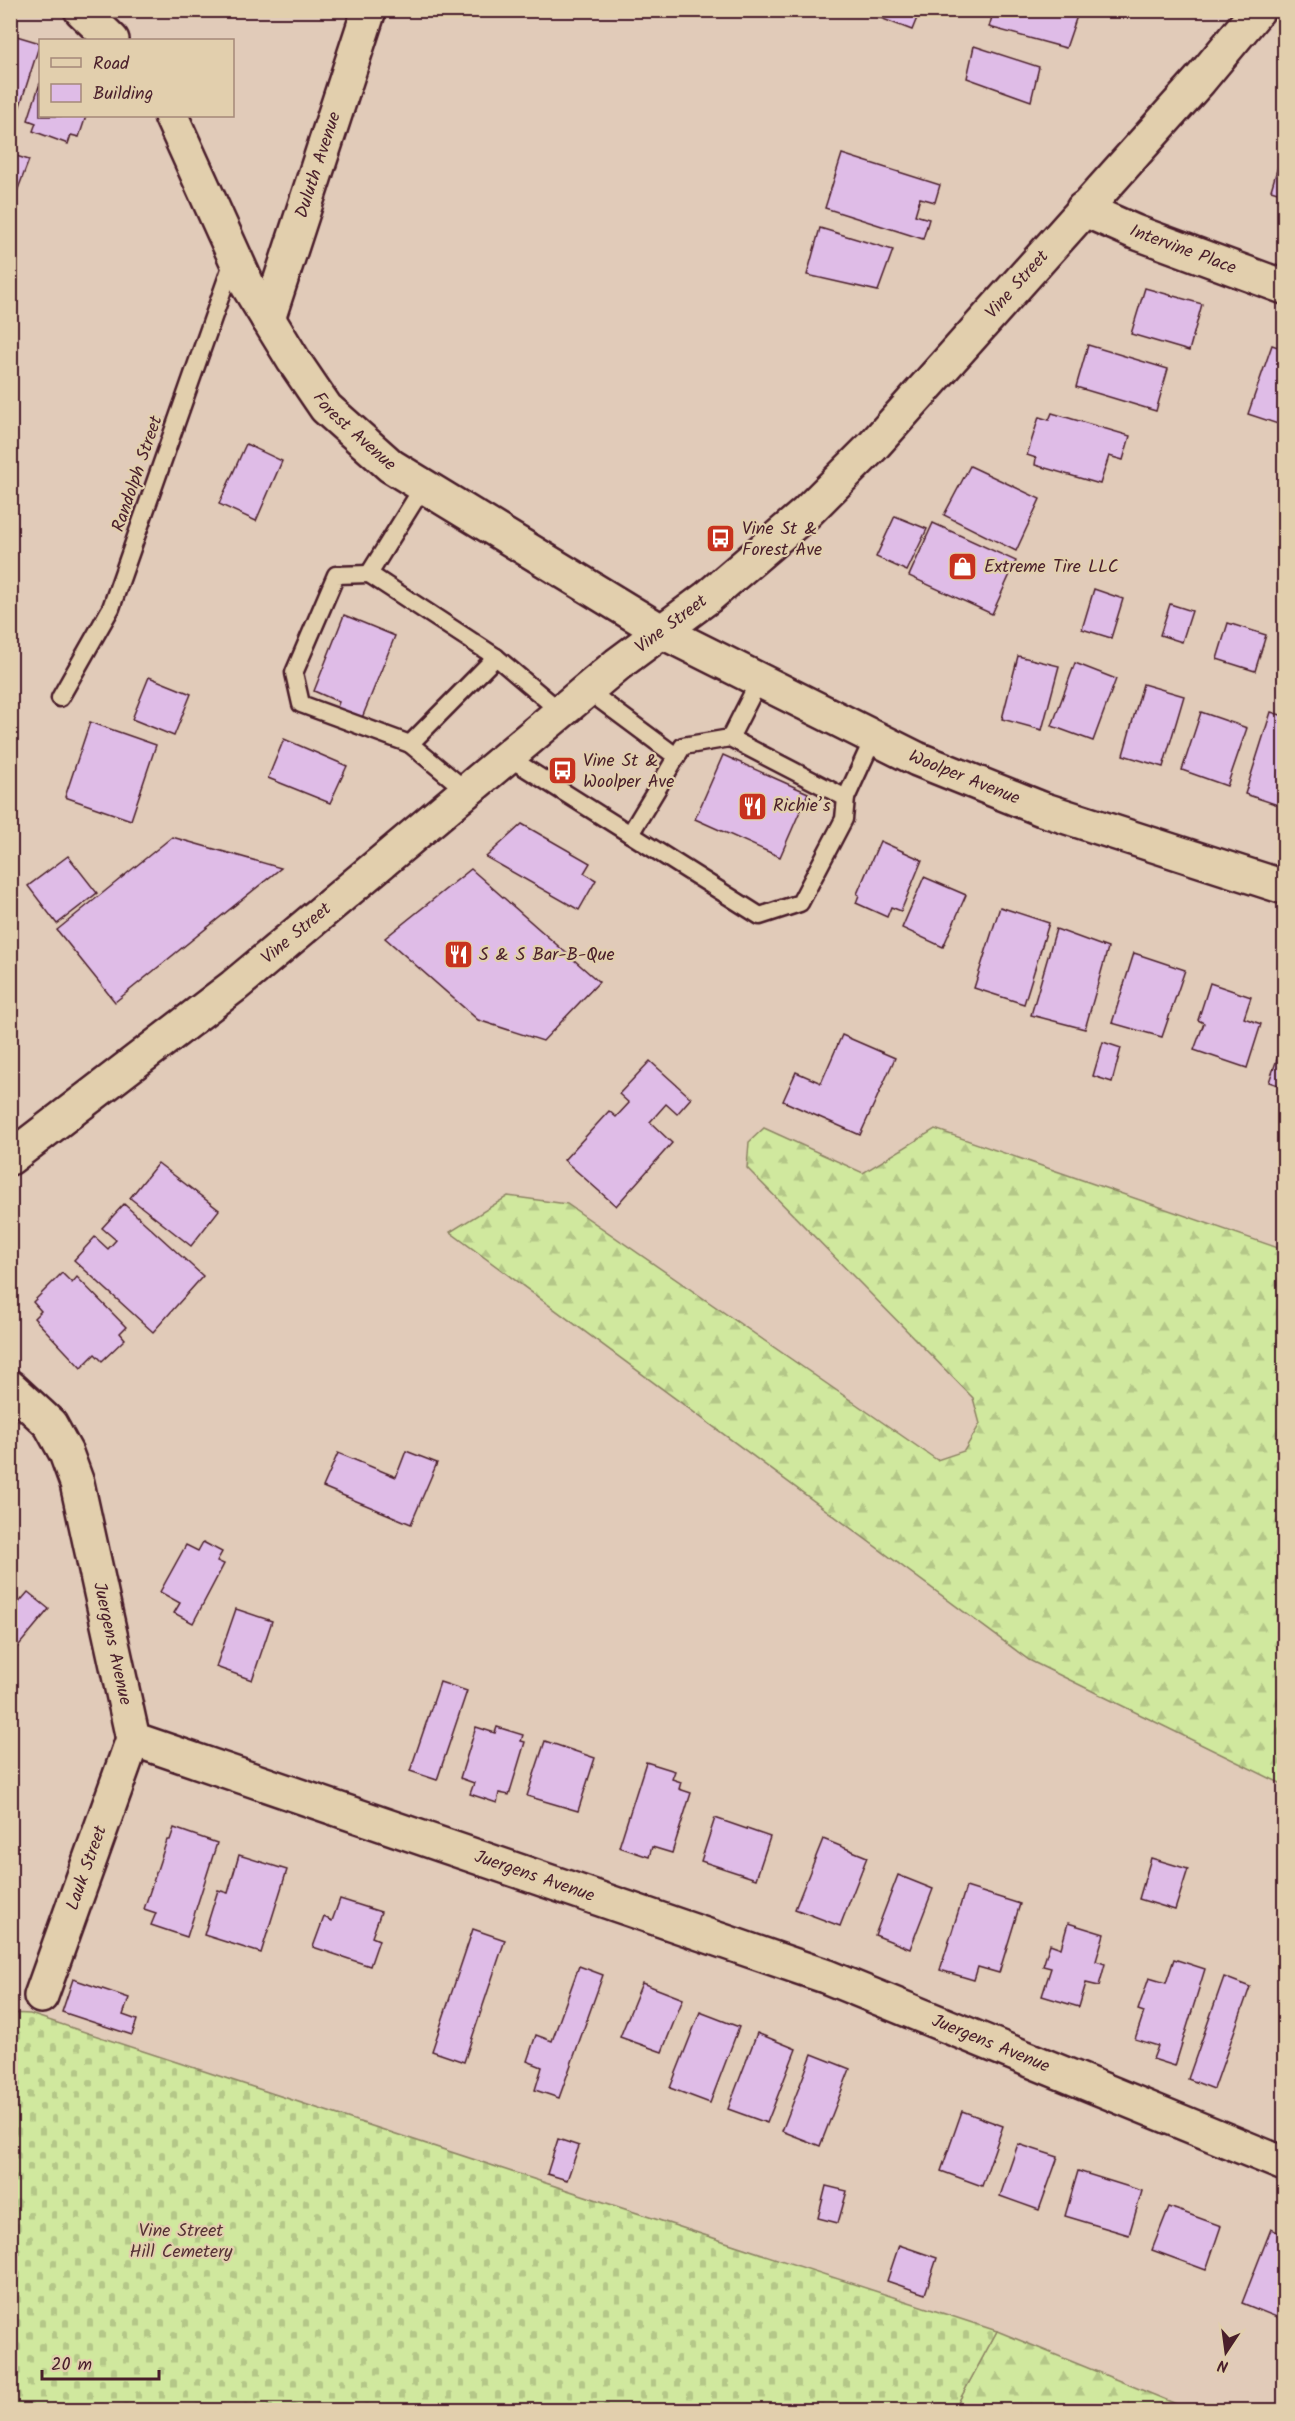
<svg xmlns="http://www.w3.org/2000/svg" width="1295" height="2421" font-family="Kalam,sans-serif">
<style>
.forest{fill:url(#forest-firs);stroke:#8d8464;stroke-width:1.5}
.cemetery{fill:url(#cemetery-stones);stroke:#8d8464;stroke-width:1.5}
.building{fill:#dfbce7;stroke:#4a1f2b;stroke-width:1.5}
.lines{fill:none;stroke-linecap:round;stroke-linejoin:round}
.service-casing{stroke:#4a1f2b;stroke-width:21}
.minor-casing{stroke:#4a1f2b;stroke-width:38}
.tertiary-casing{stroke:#4a1f2b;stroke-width:38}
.secondary-casing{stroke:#4a1f2b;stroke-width:38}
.service{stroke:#e2cfad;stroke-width:16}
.minor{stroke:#e2cfad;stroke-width:33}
.tertiary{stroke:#e2cfad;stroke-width:33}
.secondary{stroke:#e2cfad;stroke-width:33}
.labels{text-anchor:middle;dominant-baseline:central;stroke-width:4.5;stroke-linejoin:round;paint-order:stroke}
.street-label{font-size:18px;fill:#4a1f2b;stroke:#e2cfad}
.poi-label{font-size:18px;fill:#4a1f2b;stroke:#e2cfad;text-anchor:start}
.park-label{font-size:18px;fill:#573336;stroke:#e2cfad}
</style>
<defs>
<pattern id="forest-firs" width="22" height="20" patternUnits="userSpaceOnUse" patternTransform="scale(1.5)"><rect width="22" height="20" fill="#d0e89e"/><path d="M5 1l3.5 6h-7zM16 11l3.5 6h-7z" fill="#b4c788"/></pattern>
<pattern id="cemetery-stones" width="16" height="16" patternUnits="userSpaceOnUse" patternTransform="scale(1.5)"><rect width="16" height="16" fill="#d0e89e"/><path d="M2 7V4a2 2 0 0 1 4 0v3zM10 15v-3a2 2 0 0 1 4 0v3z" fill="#b4c788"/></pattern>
</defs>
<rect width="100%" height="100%" fill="#e1cbb9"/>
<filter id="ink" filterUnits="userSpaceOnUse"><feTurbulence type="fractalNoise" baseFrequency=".0167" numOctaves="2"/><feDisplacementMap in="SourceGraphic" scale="12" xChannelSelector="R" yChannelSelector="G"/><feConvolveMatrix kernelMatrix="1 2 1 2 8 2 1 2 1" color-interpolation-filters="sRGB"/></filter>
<g filter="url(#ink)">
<g class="forest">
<path d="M764,1128l99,45 72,-44 349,121v535l-255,-125 -579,-428 58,-36 59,8 370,256 27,-9 16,-27 -7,-26 -226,-230 2,-26z"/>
<path d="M997,2331l194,79h-237z"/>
</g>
<path class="cemetery" d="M10,2013l20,1 967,317 -43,79h-943z"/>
<g class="building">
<path d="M880,10h32l7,3 -7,17 -34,-13z"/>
<path d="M994,10h85l-13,38 -77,-21z"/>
<path d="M10,34l30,9 -22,69 -8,-2z"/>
<path d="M974,46l65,21 -8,34 -64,-23z"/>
<path d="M40,83v33h46l-7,21 -8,-2 -3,9 -35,-13 3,-8 -8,-3z"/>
<path d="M1284,146v48l-13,-4z"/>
<path d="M10,154l19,6 -19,50z"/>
<path d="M842,154l98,31 -5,17 -15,-4 -5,17 14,4 -6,20 -98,-31z"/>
<path d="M820,228l73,22 -15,41 -71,-16z"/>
<path d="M1145,288l57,16 -13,47 -58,-17z"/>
<path d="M1088,345l80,24 -12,42 -80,-24z"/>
<path d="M1272,345l12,4v77l-36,-12z"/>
<path d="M1052,413l78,23 -7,24 -14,-4 -9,28 -65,-19 1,-7 -9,-3 12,-38 10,3z"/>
<path d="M246,444l36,17 -26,60 -37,-17z"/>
<path d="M970,466l70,33 -24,52 -72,-36z"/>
<path d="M895,516l32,13 -20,42 -31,-14z"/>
<path d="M933,523l83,38 -24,53 -83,-38z"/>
<path d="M1094,589l29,10 -12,39 -29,-9z"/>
<path d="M1170,604l22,7 -10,31 -22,-7z"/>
<path d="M344,615l51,21 -33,82 -27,-5 4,-11 -25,-11z"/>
<path d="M1228,623l38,12 -11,36 -38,-12z"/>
<path d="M1018,656l41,10 -17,64 -40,-11z"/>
<path d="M1075,663l41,16 -23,62 -41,-15z"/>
<path d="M149,677l42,17 -17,42 -42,-17z"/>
<path d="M1143,684l41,12 -21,71 -40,-12z"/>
<path d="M1201,712l46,16 -20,58 -45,-16z"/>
<path d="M1271,712l13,4v91l-39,-13z"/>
<path d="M90,722l66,23 -25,75 -66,-23z"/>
<path d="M284,739l63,27 -17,37 -62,-25z"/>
<path d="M723,755l85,38 -28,64 -85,-38z"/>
<path d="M522,824l68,39 -6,10 12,7 -17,30 -93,-53z"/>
<path d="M172,837l109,31 -166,134 -58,-72z"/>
<path d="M880,841l42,19 -21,51 -10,-4 -4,10 -31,-14 3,-8 -2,-1z"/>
<path d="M68,856l29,37 -40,31 -29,-38z"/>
<path d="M471,869l128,113 -56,59 -65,-21 -93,-82z"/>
<path d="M924,877l42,18 -23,52 -41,-19z"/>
<path d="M1000,907l49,16 -25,81 -50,-16z"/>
<path d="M1056,929l52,19 -23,81 -54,-14z"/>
<path d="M1134,953l51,17 -23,67 -50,-14z"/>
<path d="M1210,983l41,14 -7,21 17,6 -14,44 -53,-18 10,-27 -6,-3z"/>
<path d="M842,1035l53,23 -35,77 -77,-34 13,-29 25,11z"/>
<path d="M1284,1039v48l-15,-5z"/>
<path d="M1103,1042l18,6 -9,34 -19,-6z"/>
<path d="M650,1061l41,37 -14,16 -11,-10 -16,18 22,21 -56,63 -52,-46 45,-49 7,6 13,-14 -10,-9z"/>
<path d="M158,1163l61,47 -28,36 -61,-48z"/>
<path d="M124,1204l79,72 -50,56 -79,-72 21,-23 13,12 8,-9 -14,-12z"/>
<path d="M62,1273l10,10 5,-6 49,50 -6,6 5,6 -23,22 -7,-7 -14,14 -47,-50 7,-7 -8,-9z"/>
<path d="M406,1451l31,12 -26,61 -88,-37 15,-34 58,24z"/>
<path d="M203,1542l19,10 -5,9 7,3 -31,59 -19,-10 6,-10 -20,-11 26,-47 12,6z"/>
<path d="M28,1592l21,17 -39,47v-43z"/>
<path d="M236,1609l36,12 -20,59 -36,-13z"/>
<path d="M440,1682l27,9 -30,89 -27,-9z"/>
<path d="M476,1727l19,6 2,-6 26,8 -2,6 4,1 -16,53 -10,-2 -2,10 -27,-9 4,-11 -14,-5z"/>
<path d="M545,1741l50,17 -17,53 -51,-15z"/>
<path d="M646,1762l29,9 -3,8 9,3 -2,7 12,4 -19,60 -20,-6 -3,10 -30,-10z"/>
<path d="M715,1818l55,19 -14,42 -55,-18z"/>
<path d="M174,1828l43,15 -30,94 -36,-12 5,-12 -12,-4 23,-69h3z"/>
<path d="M823,1839l44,18 -27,69 -45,-17z"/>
<path d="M239,1855l48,15 -26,83 -57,-18 14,-45 10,3z"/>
<path d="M1151,1858l37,11 -13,41 -36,-11z"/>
<path d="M898,1875l35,14 -23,60 -35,-14z"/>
<path d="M966,1887l54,17 -21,69 -21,-6 -4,13 -34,-10z"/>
<path d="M340,1899l41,13 -9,25 7,3 -9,26 -57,-19 11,-30 8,4z"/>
<path d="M1068,1923l36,11 -8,27 9,3 -6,22 -13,-3 -7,24 -37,-11 9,-28 -8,-2 7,-22 11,4z"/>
<path d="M473,1929l32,11 -41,122 -32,-11z"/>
<path d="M1174,1959l31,10 -30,97 -22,-7 5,-13 -23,-7 9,-27 -6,-2 11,-32 17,5z"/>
<path d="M579,1966l24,9 -44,123 -24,-8 7,-23 -15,-6 9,-26 16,6z"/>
<path d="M1224,1977l26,10 -36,102 -26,-10z"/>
<path d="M73,1979l56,19 -6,17 14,5 -5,15 -70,-23z"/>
<path d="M642,1983l41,16 -21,53 -42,-15z"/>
<path d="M700,2012l39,15 -29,76 -40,-15z"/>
<path d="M757,2033l39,16 -29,74 -39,-14z"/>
<path d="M812,2054l38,15 -30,77 -38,-15z"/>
<path d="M962,2111l41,15 -21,60 -41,-15z"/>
<path d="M558,2139l21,7 -12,34 -20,-6z"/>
<path d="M1018,2144l40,13 -19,53 -39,-14z"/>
<path d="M1078,2171l64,20 -13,44 -64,-19z"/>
<path d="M826,2186l21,5 -9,32 -20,-5z"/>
<path d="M1169,2207l52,19 -15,44 -54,-20z"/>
<path d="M1271,2229l13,6v85l-42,-17z"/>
<path d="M899,2245l38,13 -12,36 -38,-13z"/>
</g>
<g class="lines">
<defs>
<g id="service">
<path d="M423,487l-54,87 127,83 65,55"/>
<path d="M369,574l-33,1 -42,98 7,31 109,40 86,-87"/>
<path d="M587,690l90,67"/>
<path d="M60,698l51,-90 123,-350"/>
<path d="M730,738l30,-59"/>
<path d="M410,744l58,48"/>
<path d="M508,757l252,159 40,-13 44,-84 2,-21 28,-61"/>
<path d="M630,834l53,-88 47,-8 116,60"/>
</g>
<g id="minor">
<path id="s1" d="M1083,209l52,23 149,55"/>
<path id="s2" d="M268,319l101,-309"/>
<path id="s3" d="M10,1387l40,37 16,29 11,30 56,256 692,237 459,188"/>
<path id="s4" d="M41,1996l92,-257"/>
</g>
<g id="tertiary">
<path d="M81,10l31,30"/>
<path id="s5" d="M171,116l77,170 46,75 32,47 65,58 270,165 256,128 125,50 242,78"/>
</g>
<g id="secondary">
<path id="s6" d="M10,1158l224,-172 384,-322 90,-67 98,-84 67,-67 327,-366 58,-70"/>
</g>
</defs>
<use href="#service" class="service-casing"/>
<use href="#minor" class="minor-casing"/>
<use href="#tertiary" class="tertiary-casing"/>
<use href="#secondary" class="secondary-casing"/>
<use href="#service" class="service"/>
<use href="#minor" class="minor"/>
<use href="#tertiary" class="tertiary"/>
<use href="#secondary" class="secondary"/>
</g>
</g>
<defs>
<symbol id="bus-square" viewBox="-11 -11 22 22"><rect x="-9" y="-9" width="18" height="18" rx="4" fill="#c8321e" stroke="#e2cfad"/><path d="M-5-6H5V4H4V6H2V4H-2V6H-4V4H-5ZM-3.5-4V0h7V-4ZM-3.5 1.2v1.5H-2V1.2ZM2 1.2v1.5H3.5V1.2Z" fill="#fff"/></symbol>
<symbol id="shop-square" viewBox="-11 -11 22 22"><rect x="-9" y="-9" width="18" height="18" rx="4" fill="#c8321e" stroke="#e2cfad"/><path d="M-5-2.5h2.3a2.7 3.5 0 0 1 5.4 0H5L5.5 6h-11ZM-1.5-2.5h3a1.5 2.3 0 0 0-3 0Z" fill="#fff"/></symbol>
<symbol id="restaurant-square" viewBox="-11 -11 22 22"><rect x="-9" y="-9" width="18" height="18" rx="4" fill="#c8321e" stroke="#e2cfad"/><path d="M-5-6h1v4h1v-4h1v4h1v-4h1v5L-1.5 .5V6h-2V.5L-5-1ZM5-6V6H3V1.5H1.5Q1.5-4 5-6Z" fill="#fff"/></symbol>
</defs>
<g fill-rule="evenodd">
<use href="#bus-square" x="704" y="522" width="33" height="33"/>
<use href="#shop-square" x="946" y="550" width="33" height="33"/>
<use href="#bus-square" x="546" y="754" width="33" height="33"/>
<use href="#restaurant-square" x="736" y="790" width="33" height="33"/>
<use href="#restaurant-square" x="442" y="938" width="33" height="33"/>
</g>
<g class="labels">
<g class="street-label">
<text stroke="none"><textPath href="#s2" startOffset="162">Duluth Avenue</textPath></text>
<text stroke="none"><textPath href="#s1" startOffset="108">Intervine Place</textPath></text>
<text stroke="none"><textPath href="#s6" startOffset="1336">Vine Street</textPath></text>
<text stroke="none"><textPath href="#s5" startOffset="368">Forest Avenue</textPath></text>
<text transform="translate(138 474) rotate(-71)">Randolph Street</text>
<text stroke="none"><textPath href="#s6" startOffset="850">Vine Street</textPath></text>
<text stroke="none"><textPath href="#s5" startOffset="1072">Woolper Avenue</textPath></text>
<text stroke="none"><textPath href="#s6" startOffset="364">Vine Street</textPath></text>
<text stroke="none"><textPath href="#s3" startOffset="284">Juergens Avenue</textPath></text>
<text stroke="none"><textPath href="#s4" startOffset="136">Lauk Street</textPath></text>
<text stroke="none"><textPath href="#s3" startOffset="806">Juergens Avenue</textPath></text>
<text stroke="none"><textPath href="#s3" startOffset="1292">Juergens Avenue</textPath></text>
</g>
<g class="poi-label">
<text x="742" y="529">Vine St &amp;<tspan x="742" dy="21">Forest Ave</tspan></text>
<text x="984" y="567">Extreme Tire LLC</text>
<text x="583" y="761">Vine St &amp;<tspan x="583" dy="21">Woolper Ave</tspan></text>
<text x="773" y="806">Richie’s</text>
<text x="479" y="955">S &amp; S Bar-B-Que</text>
</g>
<g class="park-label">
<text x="181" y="2231">Vine Street<tspan x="181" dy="21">Hill Cemetery</tspan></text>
</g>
</g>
<rect width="1295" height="2421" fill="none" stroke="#e2cfad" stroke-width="36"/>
<rect x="18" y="18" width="1259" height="2385" fill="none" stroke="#4a1f2b" stroke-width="2" filter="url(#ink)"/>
<rect x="39" y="39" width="195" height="78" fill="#e2cfad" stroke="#a58979" stroke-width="1.5"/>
<rect x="51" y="58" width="30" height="9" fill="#e2cfad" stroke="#a58979" stroke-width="1.5"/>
<text x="93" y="69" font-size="18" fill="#4a1f2b">Road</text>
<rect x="51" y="84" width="30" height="18" fill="#dfbce7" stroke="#a58979" stroke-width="1.5"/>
<text x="93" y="99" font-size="18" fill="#4a1f2b">Building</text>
<g transform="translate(1226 2352) rotate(193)" stroke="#e2cfad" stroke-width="4.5" paint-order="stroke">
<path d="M0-4.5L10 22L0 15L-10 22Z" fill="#4a1f2b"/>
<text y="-9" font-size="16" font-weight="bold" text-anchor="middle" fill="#4a1f2b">N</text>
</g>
<path d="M42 2370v9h117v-9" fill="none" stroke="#4a1f2b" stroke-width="3"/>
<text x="51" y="2370" font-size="18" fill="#4a1f2b" stroke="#e2cfad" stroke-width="4.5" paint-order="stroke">20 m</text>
</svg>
